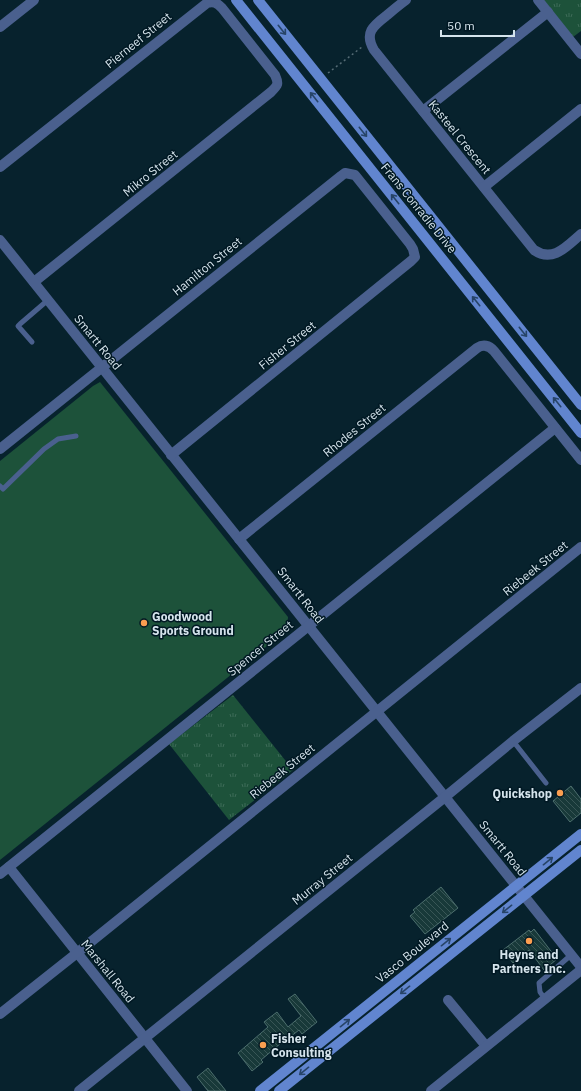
<svg xmlns="http://www.w3.org/2000/svg" width="581" height="1091" font-family="'IBM Plex Sans',sans-serif">
<style>
.grass{fill:url(#grass-tufts)}
.pitch{fill:#1d523a}
.building{fill:url(#building-back-hatch);stroke:#4c6e6d}
.lines{fill:none;stroke-linecap:round;stroke-linejoin:round}
.path{stroke:#566c76;stroke-width:1.5;stroke-dasharray:2 3;stroke-linecap:butt}
.service{stroke:#4a608e;stroke-width:5}
.minor{stroke:#4a608e;stroke-width:10}
.secondary{stroke:#6185cf;stroke-width:10}
.oneway{stroke:#274468}
.poi-dot{fill:#fb9e50;stroke:#001823;stroke-width:1.5}
.labels{text-anchor:middle;dominant-baseline:central;stroke-width:3;stroke-linejoin:round;paint-order:stroke}
.street-label{font-size:12px;fill:#d5e4ec;stroke:#001823}
.poi-label{font-size:12px;font-weight:bold;fill:#d5e4ec;stroke:#001823;text-anchor:start}
</style>
<defs>
<pattern id="grass-tufts" width="24" height="20" patternUnits="userSpaceOnUse"><rect width="24" height="20" fill="#1d523a"/><path d="M3 7l-1-3M5 7V3M7 7l1-3M15 17l-1-3M17 17v-4M19 17l1-3" fill="none" stroke="#3d6b57"/></pattern>
<pattern id="building-back-hatch" width="6" height="6" patternUnits="userSpaceOnUse"><rect width="6" height="6" fill="#183939"/><path d="M-1 5l2 2M0 0l6 6M5-1l2 2" fill="none" stroke="#395656"/></pattern>
</defs>
<rect width="100%" height="100%" fill="#07222d"/>
<g class="grass">
<path d="M544,0h37v31l-8,6z"/>
<path d="M233,695l60,75 -64,50 -60,-76z"/>
</g>
<path class="pitch" d="M100,382l188,235 -1,13 -287,230v-399l93,-75z"/>
<g class="building">
<path d="M571,786l10,13v14l-11,9 -17,-21z"/>
<path d="M441,887l17,21 -33,26 -15,-18 5,-4 -2,-2z"/>
<path d="M534,929l23,30 -13,11 -15,-20 -16,13 -10,-13 26,-20 2,2z"/>
<path d="M295,994l22,28 -15,12 -3,-4 -18,14v-1l-20,17 2,2 -11,9 -14,-18 30,-26 -4,-5 13,-10 11,15 13,-11 -13,-17z"/>
<path d="M208,1068l18,23h-18l-11,-14z"/>
</g>
<g class="lines">
<path class="path" d="M328,73l34,-26"/>
<g class="service">
<path d="M32,342l-14,-16 2,-2 28,-24"/>
<path d="M0,486l3,3 41,-40 14,-10 18,-3"/>
<path d="M513,741l33,42"/>
<path d="M545,999l-5,-7 -1,-9 32,-28"/>
</g>
<g class="minor">
<path d="M406,0c-7,5 -14,11 -20,16 -13,10 -22,17 -12,34l160,200c19,13 33,-4 47,-16"/>
<path d="M538,0l43,54"/>
<path d="M0,27l34,-27"/>
<path d="M423,111l125,-99"/>
<path d="M0,167l207,-164c7,-2 10,0 15,5l53,67c4,9 3,10 -4,17l-237,190"/>
<path d="M484,187l97,-78"/>
<path d="M0,240l581,727"/>
<path d="M0,449l341,-273 4,-3 10,2 55,69 3,5 2,8 -4,4 -240,194"/>
<path d="M239,539l238,-191c6,-4 12,-3 17,3l87,109"/>
<path d="M9,867l178,224"/>
<path d="M0,874l555,-446"/>
<path d="M448,1000l38,46"/>
<path d="M0,1014l77,-61 504,-406"/>
<path d="M79,1091l366,-294 68,-56 68,-53"/>
<path d="M431,1091l150,-121"/>
</g>
<g class="secondary">
<path d="M236,0l345,433"/>
<path d="M258,0l323,405"/>
<path d="M260,1091l321,-257"/>
<path d="M279,1091l302,-241"/>
</g>
</g>
<defs><path id="oneway-shaft" d="M-6 0H5M1.5-3L5.5 0L1.5 3" fill="none" stroke-width="1.6" stroke-linecap="round" stroke-linejoin="round"/></defs>
<g class="oneway">
<use href="#oneway-shaft" transform="translate(282 30) rotate(51)"/>
<use href="#oneway-shaft" transform="translate(314 97) rotate(-129)"/>
<use href="#oneway-shaft" transform="translate(363 132) rotate(51)"/>
<use href="#oneway-shaft" transform="translate(395 199) rotate(-129)"/>
<use href="#oneway-shaft" transform="translate(476 301) rotate(-129)"/>
<use href="#oneway-shaft" transform="translate(523 332) rotate(51)"/>
<use href="#oneway-shaft" transform="translate(557 402) rotate(-129)"/>
<use href="#oneway-shaft" transform="translate(548 861) rotate(-39)"/>
<use href="#oneway-shaft" transform="translate(507 909) rotate(141)"/>
<use href="#oneway-shaft" transform="translate(446 942) rotate(-39)"/>
<use href="#oneway-shaft" transform="translate(405 990) rotate(141)"/>
<use href="#oneway-shaft" transform="translate(345 1023) rotate(-39)"/>
<use href="#oneway-shaft" transform="translate(304 1071) rotate(141)"/>
</g>
<g class="poi-dot">
<circle cx="144" cy="623" r="4"/>
<circle cx="560" cy="793" r="4"/>
<circle cx="529" cy="941" r="4"/>
<circle cx="263" cy="1045" r="4"/>
</g>
<g class="labels">
<g class="street-label">
<text transform="translate(138 40) rotate(-39)">Pierneef Street</text>
<text transform="translate(460 137) rotate(51)">Kasteel Crescent</text>
<text transform="translate(150 173) rotate(-39)">Mikro Street</text>
<text transform="translate(419 208) rotate(51)">Frans Conradie Drive</text>
<text transform="translate(207 266) rotate(-39)">Hamilton Street</text>
<text transform="translate(98 342) rotate(51)">Smartt Road</text>
<text transform="translate(287 345) rotate(-39)">Fisher Street</text>
<text transform="translate(354 430) rotate(-39)">Rhodes Street</text>
<text transform="translate(535 568) rotate(-39)">Riebeek Street</text>
<text transform="translate(301 595) rotate(52)">Smartt Road</text>
<text transform="translate(260 648) rotate(-39)">Spencer Street</text>
<text transform="translate(282 771) rotate(-39)">Riebeek Street</text>
<text transform="translate(503 848) rotate(51)">Smartt Road</text>
<text transform="translate(322 879) rotate(-39)">Murray Street</text>
<text transform="translate(412 952) rotate(-39)">Vasco Boulevard</text>
<text transform="translate(108 971) rotate(51)">Marshall Road</text>
</g>
<g class="poi-label">
<text x="152" y="616">Goodwood<tspan x="152" dy="14">Sports Ground</tspan></text>
<text x="552" y="793" text-anchor="end">Quickshop</text>
<text x="529" y="954" text-anchor="middle">Heyns and<tspan x="529" dy="14">Partners Inc.</tspan></text>
<text x="271" y="1038">Fisher<tspan x="271" dy="14">Consulting</tspan></text>
</g>
</g>
<path d="M441 30v6h73v-6" fill="none" stroke="#d5e4ec" stroke-width="2"/>
<text x="447" y="30" font-size="12" fill="#d5e4ec" stroke="#001823" stroke-width="3" paint-order="stroke">50 m</text>
</svg>
